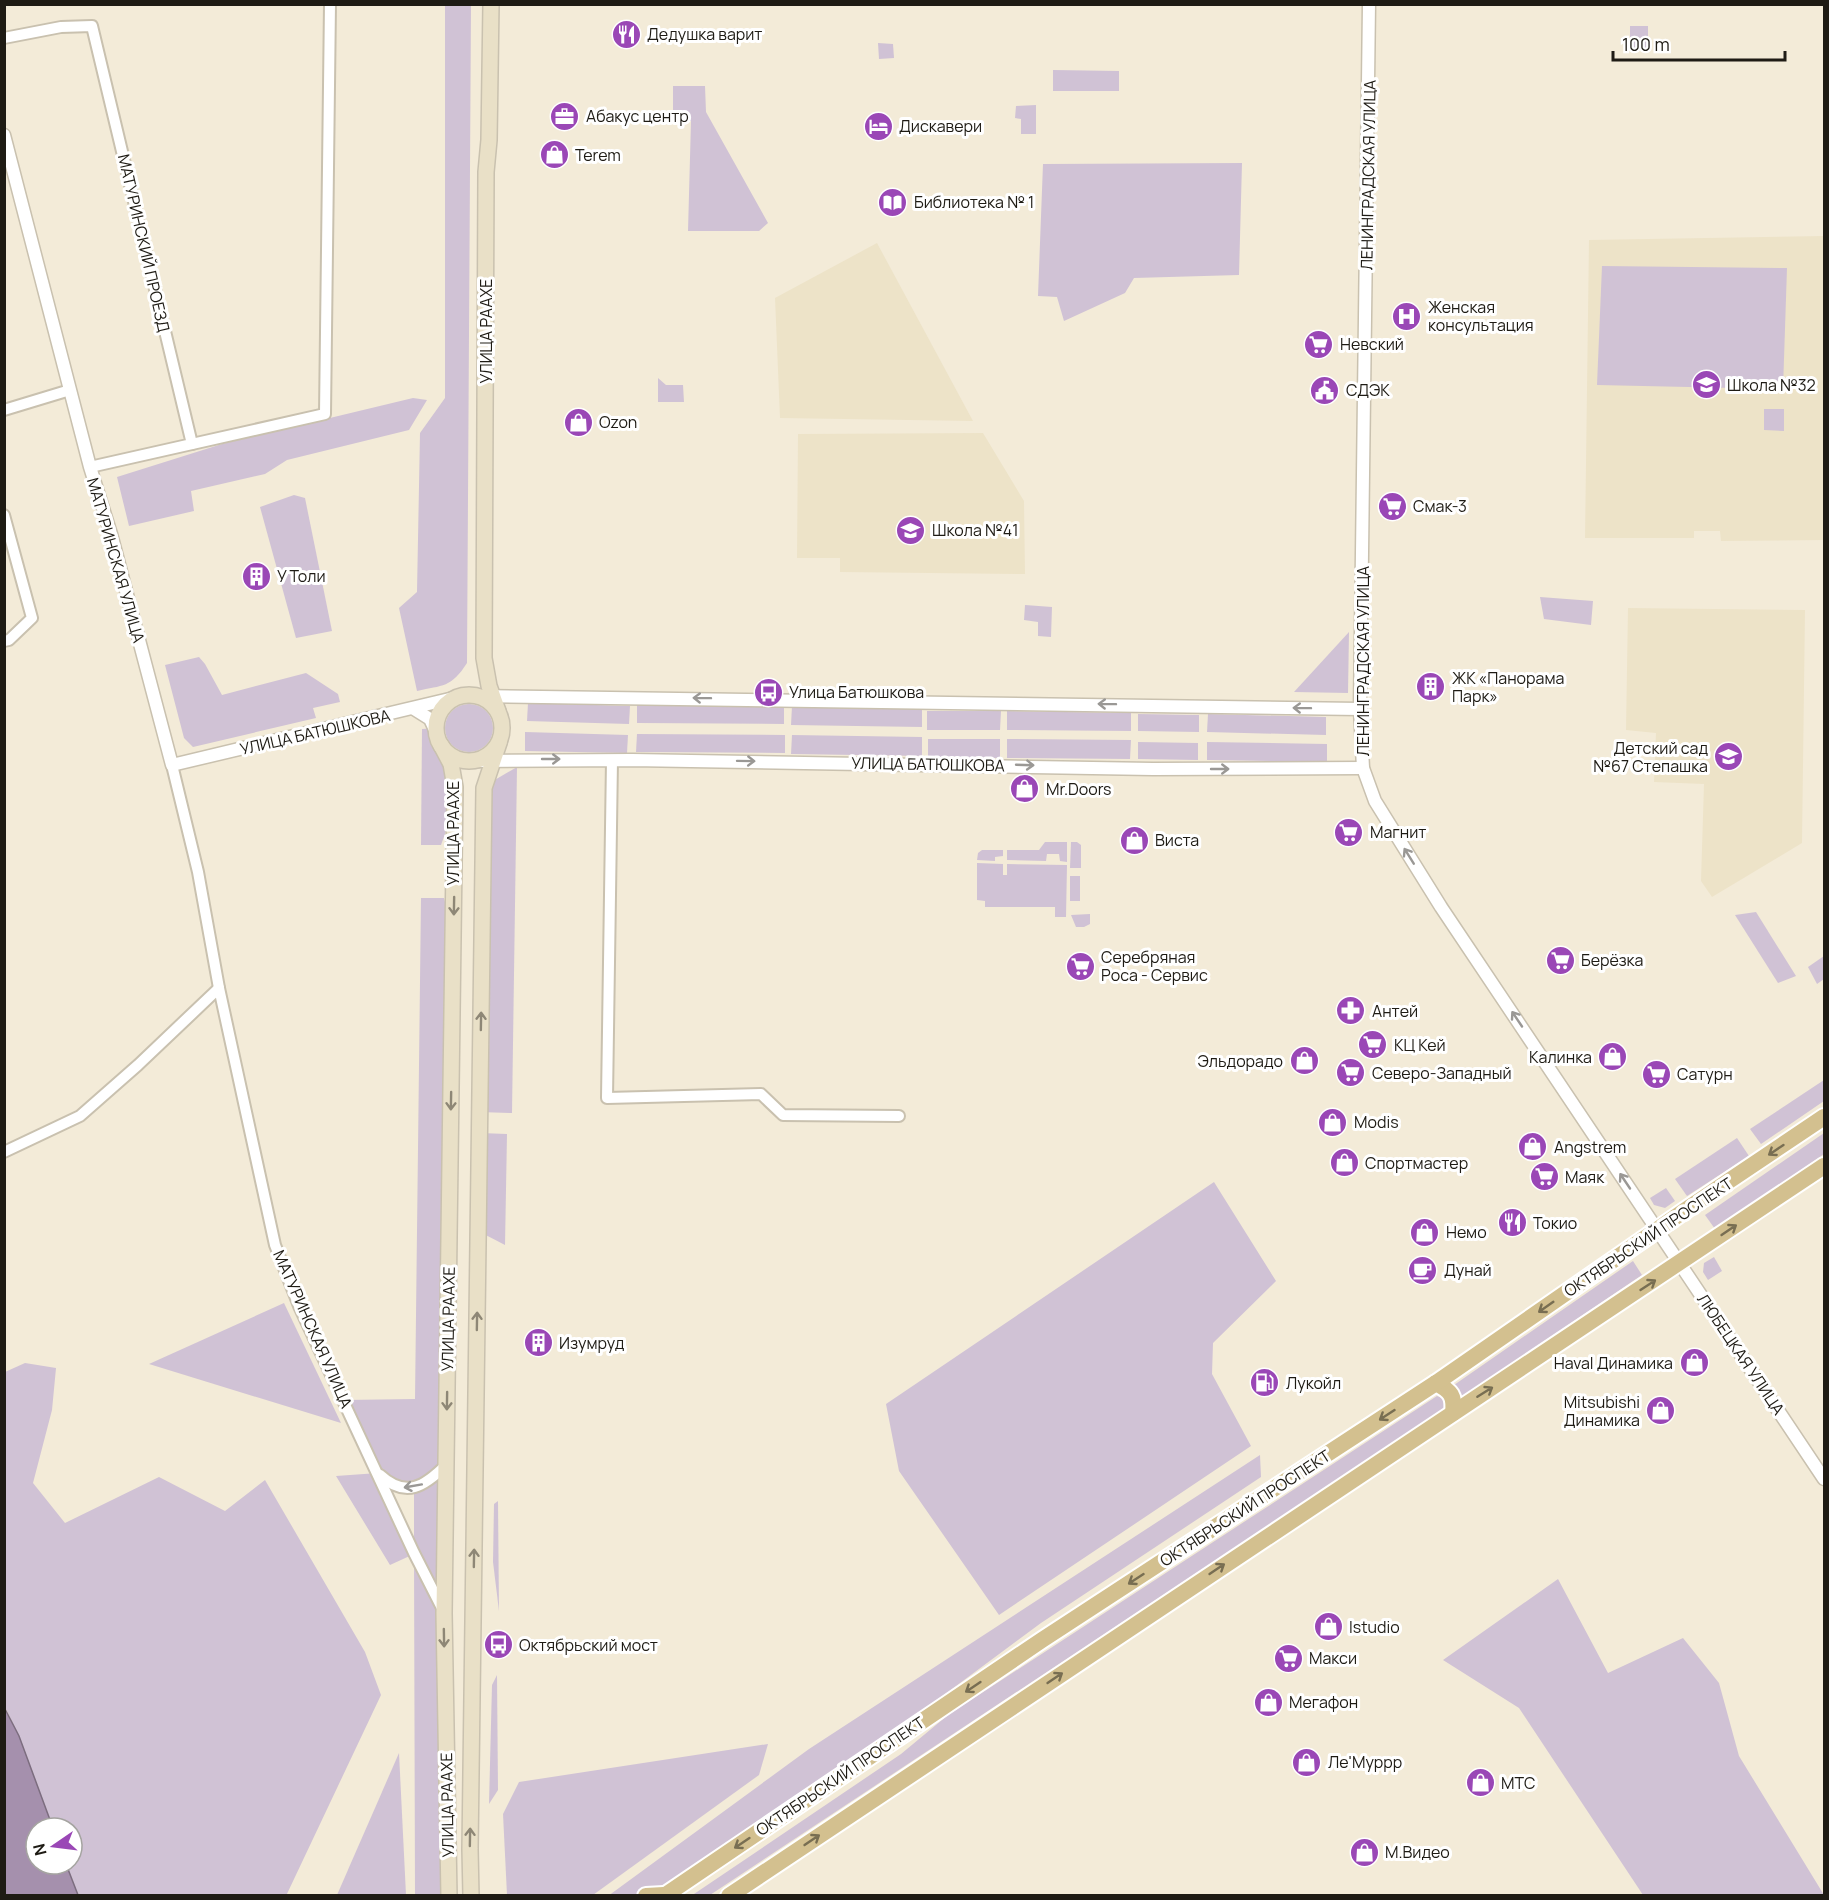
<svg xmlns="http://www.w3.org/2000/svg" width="1829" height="1900" font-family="Manrope,sans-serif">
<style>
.built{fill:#ede3c8}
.green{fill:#d0c2d5;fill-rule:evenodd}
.water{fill:#a590ad;stroke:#7c6d7f;stroke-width:1.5}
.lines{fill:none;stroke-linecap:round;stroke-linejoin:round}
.minor-casing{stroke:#c9c1af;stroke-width:14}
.tertiary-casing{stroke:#c9c1af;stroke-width:15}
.secondary-casing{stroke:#c9c1af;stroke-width:18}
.primary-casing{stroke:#fff;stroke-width:20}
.minor{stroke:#fff;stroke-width:10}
.tertiary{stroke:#fff;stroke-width:12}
.secondary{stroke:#e9e0c7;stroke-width:15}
.primary{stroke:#d3c08f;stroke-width:16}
.oneway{stroke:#9a9895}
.oneway2{stroke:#8e8776}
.oneway3{stroke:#786e52}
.labels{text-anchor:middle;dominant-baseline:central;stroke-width:6;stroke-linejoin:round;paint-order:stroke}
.poi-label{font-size:16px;fill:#1e1b14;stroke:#fff;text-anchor:start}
.street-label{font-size:16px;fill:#1e1b14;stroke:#fff}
</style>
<rect width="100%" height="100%" fill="#f3ebd8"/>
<g class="built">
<path d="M1824,236v304l-103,1 -1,-10h-26v7h-109l4,-298z"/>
<path d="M877,243l96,178 -193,-3 -5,-120z"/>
<path d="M983,433l41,68 1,73 -185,-2v-14h-43l1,-124z"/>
<path d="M1628,608l177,2 -3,233 -90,54 -11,-16 3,-97 -50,-2 2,-49 -30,-3z"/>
</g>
<g class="green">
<path d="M445,5h26l-4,658c-16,25 -24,22 -50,28l-18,-83 18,-16 3,-159 25,-35z"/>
<path d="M1630,26h18v23l-18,1z"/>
<path d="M878,43l15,1 1,14 -15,1z"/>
<path d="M1053,70l66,1v20h-66z"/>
<path d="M673,86h32l1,26 62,111 -9,8h-71l3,-110h-18z"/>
<path d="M1036,105v29h-15v-15l-6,-1 1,-12z"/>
<path d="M1242,163l-3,112 -105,3 -9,15 -61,28 -7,-24 -19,-1 5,-132z"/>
<path d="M1602,266l185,2 -4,121 -186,-4z"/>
<path d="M658,378l8,7h17l1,17h-26z"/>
<path d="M413,398l14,2 -18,30 -122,30 -22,14 -74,17 3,20 -65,15 -12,-49 105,-33z"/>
<path d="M1764,409h20v22l-20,-1z"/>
<path d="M294,495l11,3 27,133 -36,7 -36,-131z"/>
<path d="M1540,597l53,4 -2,24 -47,-6z"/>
<path d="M1025,605l27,2 -1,30 -13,-1v-14l-14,-2z"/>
<path d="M1349,632l-1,61 -54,-1z"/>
<path d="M199,657l6,7 17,31 84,-22 32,21 2,8 -27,6 3,10 -123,29 -9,-9 -19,-73z"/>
<path d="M528,703l102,3 -1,18 -102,-3z"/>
<circle cx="469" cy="728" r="24"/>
<path d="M637,704l147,1v19l-147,-1z"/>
<path d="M792,706l130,2v19l-131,-2z"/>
<path d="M927,711h74l-1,19h-73z"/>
<path d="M1007,711l124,2v18l-124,-1z"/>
<path d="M1138,714l61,1v17l-61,-1z"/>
<path d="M1208,714l118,3v18l-119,-3z"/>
<path d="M437,728l18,78 -14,39h-20l1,-116z"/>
<path d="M525,732l103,3 -1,18 -102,-2z"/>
<path d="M637,734l148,1v18l-149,-1z"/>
<path d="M792,735l130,2v19l-131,-2z"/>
<rect x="928" y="739" width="72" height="19"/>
<path d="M1007,739l124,1 -1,19 -123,-1z"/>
<path d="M1138,742l60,1v17l-60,-1z"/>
<path d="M1207,742l120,2v18l-120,-2z"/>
<path d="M517,767l-5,346 -33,-1 2,-324z"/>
<path d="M1045,842h22v20l-7,-1 -1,-7h-12l-1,7 -39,-1v-10h32z"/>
<path d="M1071,842h6l4,3v23h-11z"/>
<path d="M982,850h21v6l-8,1v4l-18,-1 1,-7z"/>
<path d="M977,863l26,1v11h4v-11l60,1 -1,52h-11v-10h-70v-6l-8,-1z"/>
<rect x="1070" y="876" width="10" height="25"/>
<path d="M421,898h23l9,37 -4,960h-34l-1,-341 -24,11 -54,-89 42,-3 -34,-73 71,-1zM380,1475l34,12v64z"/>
<path d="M1756,912l40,64 -18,7 -43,-68z"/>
<path d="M1090,914v10l-6,3h-8l-5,-12z"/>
<path d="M1824,956v23l-7,5 -9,-17z"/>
<path d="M1824,1080v21l-63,43 -11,-15z"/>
<path d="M480,1133l27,1 -2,111 -27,-14z"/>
<path d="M1824,1133v21l-109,75 -10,-14z"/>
<path d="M1737,1138l12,18 -62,40 -12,-17z"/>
<path d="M1214,1182l62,99 -63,62 -1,31 39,72 -252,169 -100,-144 -13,-67z"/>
<path d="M1666,1188l9,13 -10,7 -11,-3 -4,-7z"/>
<path d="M1714,1257l8,14 -14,9 -5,-8 1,-9z"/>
<path d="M1633,1261l9,14 -182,123 -1,-5 -5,-8z"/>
<path d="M284,1303l57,120 -192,-59z"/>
<path d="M25,1363l31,5 -4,42 -19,73 32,40 94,-46 66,34 40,-31 100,172 16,43 -95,201 -208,-1 -12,-31h6v-36h-19l-34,-92 -14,-29v-335z"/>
<path d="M1437,1396l5,2 3,6 -1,5 -734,486 -19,1 210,-142 47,-39z"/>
<path d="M1260,1455l1,22 -220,146 -186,138 -200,134 -47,1 201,-147z"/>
<path d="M498,1501l1,110 -6,-49 1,-58z"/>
<path d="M1558,1579l50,94 75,-35 36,45 20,73 85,139h-181l-124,-187 -76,-48z"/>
<path d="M497,1675l1,115 -9,14 3,-119z"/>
<path d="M768,1744l-9,31 -166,120h-86l-4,-81 16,-32z"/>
<path d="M399,1753l7,142h-69z"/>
</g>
<path class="water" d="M4,1707l15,29 34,92h-17v36h30l12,31h-73z"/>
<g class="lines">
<defs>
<g id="minor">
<path d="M4,38l57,-11 31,-1 100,418 -102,23"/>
<path d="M4,410l66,-20"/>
<path d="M192,444l133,-30 5,-410"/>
<path d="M4,515l28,103 -23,22 -5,1"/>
<path d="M612,760l-5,338 154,-4 22,21 116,1"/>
<path d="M172,765l26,107 21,116 56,257 24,61 115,247 29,57"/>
<path d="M4,1152l76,-36 58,-51 81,-77"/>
<path d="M380,1475c26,24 45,11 66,-10"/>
</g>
<g id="tertiary">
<path d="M1369,4l-9,705 3,59 12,33 66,106 383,572"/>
<path d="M4,135l86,332 21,67 61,231 286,-68"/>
<path d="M476,696l884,13"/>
<path d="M414,709l16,10 7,15"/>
<path d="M473,761l159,-1 521,9 210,-1"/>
</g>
<g id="secondary">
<path d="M491,4l-2,136 -3,32 -2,486 5,28 9,25"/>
<circle cx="469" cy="728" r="33"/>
<path d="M441,745l10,19 4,23 -11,826 5,283"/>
<path d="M471,1896l-1,-47 14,-1061 15,-45"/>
</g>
<g id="primary">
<path d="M1436,1383c15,8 19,13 17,30"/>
<path d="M646,1896l18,-1"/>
<path d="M664,1896l378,-256 394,-257 251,-174 137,-92"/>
<path d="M729,1896l1095,-730"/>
</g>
</defs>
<use href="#minor" class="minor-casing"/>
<use href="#tertiary" class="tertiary-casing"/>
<use href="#secondary" class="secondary-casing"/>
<use href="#primary" class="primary-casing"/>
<use href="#minor" class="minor"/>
<use href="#tertiary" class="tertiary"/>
<use href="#secondary" class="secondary"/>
<use href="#primary" class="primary"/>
</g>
<defs><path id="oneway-shaft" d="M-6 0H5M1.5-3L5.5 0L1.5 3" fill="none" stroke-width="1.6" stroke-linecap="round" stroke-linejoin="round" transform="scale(1.5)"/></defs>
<g class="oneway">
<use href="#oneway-shaft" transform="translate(702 698) rotate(-179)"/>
<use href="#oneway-shaft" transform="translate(1107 704) rotate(-179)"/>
<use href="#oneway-shaft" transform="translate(1302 708) rotate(-179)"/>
<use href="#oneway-shaft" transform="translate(551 759)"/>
<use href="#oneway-shaft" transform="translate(746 761) rotate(1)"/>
<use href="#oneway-shaft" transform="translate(1025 765) rotate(2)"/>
<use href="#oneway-shaft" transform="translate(1220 769)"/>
<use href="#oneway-shaft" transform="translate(1409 856) rotate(-122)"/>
<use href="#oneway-shaft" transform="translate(1517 1019) rotate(-124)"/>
<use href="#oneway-shaft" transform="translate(1625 1181) rotate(-124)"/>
<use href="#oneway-shaft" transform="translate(413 1486) rotate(170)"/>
</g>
<g class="oneway2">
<use href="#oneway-shaft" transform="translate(454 906) rotate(91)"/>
<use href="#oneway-shaft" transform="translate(481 1021) rotate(-89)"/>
<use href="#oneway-shaft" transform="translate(451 1101) rotate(91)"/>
<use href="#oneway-shaft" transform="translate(477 1321) rotate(-89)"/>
<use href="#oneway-shaft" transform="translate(447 1401) rotate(91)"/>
<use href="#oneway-shaft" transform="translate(474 1558) rotate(-89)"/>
<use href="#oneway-shaft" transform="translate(444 1638) rotate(89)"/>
<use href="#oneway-shaft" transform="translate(470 1837) rotate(-89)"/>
</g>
<g class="oneway3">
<use href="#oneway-shaft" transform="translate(1776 1150) rotate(146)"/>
<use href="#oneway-shaft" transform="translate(1729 1230) rotate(-34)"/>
<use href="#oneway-shaft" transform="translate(1648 1285) rotate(-33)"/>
<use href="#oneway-shaft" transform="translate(1546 1307) rotate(145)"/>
<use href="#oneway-shaft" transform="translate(1485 1392) rotate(-32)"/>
<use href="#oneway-shaft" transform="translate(1387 1415) rotate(147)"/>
<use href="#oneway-shaft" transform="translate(1217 1569) rotate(-34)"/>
<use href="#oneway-shaft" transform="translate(1136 1579) rotate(147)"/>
<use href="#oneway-shaft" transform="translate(1055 1678) rotate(-34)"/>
<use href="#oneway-shaft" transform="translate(973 1687) rotate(146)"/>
<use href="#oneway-shaft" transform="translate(812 1840) rotate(-34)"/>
<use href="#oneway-shaft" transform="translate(742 1843) rotate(146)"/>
</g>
<defs>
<symbol id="restaurant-disc" viewBox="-11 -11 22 22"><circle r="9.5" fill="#9a47b6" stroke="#fff"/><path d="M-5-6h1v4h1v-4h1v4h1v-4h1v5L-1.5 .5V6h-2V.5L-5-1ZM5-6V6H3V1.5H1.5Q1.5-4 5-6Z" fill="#fff"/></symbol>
<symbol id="office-disc" viewBox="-11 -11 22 22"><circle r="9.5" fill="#9a47b6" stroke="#fff"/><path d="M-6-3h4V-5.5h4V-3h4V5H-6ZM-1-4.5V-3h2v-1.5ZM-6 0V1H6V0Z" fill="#fff"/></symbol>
<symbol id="hotel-disc" viewBox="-11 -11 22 22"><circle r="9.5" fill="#9a47b6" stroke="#fff"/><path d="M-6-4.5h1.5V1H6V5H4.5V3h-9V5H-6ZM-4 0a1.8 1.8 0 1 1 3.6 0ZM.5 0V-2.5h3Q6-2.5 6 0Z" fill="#fff"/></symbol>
<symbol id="shop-disc" viewBox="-11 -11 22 22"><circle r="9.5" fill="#9a47b6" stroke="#fff"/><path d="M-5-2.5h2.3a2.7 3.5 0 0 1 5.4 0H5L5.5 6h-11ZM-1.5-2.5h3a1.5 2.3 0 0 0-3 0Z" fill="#fff"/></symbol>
<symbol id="library-disc" viewBox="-11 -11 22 22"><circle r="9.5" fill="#9a47b6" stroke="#fff"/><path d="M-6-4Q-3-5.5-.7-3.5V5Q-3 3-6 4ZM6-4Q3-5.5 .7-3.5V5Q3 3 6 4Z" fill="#fff"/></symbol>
<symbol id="hospital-disc" viewBox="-11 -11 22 22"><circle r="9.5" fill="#9a47b6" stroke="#fff"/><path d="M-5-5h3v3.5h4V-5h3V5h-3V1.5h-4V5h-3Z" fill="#fff"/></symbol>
<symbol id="supermarket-disc" viewBox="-11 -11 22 22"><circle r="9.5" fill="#9a47b6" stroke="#fff"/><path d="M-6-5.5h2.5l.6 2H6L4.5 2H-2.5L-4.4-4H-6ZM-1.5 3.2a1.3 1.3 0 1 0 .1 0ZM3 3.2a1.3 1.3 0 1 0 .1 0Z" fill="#fff"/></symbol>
<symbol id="school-disc" viewBox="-11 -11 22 22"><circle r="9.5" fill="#9a47b6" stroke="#fff"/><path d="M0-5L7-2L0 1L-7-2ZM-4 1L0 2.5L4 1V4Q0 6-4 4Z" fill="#fff"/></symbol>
<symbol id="civic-disc" viewBox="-11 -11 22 22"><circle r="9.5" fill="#9a47b6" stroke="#fff"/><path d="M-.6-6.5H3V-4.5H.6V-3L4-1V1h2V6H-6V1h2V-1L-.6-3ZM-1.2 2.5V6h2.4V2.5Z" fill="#fff"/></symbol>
<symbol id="building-disc" viewBox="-11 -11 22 22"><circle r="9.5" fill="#9a47b6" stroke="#fff"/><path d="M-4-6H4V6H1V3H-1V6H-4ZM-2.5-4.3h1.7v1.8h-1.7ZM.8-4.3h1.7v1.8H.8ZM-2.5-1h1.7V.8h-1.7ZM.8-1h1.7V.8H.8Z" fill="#fff"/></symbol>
<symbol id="bus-disc" viewBox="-11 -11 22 22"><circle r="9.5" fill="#9a47b6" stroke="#fff"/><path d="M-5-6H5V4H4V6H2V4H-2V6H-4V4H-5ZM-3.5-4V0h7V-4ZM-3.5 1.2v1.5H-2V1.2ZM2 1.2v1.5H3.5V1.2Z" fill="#fff"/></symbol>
<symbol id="pharmacy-disc" viewBox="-11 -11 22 22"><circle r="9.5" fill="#9a47b6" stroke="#fff"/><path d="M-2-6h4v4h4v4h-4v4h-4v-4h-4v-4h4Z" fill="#fff"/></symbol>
<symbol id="cafe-disc" viewBox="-11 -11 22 22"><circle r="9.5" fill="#9a47b6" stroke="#fff"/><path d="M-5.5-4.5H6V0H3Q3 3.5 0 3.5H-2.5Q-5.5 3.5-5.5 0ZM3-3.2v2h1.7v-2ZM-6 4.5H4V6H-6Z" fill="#fff"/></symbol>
<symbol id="fuel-disc" viewBox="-11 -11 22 22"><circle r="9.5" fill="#9a47b6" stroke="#fff"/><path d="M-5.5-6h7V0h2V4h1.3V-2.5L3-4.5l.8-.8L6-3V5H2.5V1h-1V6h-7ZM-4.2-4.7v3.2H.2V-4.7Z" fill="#fff"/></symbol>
</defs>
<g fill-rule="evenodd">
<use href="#restaurant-disc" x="610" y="18" width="33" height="33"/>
<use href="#office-disc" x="548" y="100" width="33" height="33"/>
<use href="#hotel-disc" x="862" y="110" width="33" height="33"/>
<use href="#shop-disc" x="538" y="138" width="33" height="33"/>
<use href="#library-disc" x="876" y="186" width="33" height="33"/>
<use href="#hospital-disc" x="1390" y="300" width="33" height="33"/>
<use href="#supermarket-disc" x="1302" y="328" width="33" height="33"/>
<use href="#school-disc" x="1690" y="368" width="33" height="33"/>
<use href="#civic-disc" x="1308" y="374" width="33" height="33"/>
<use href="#shop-disc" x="562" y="406" width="33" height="33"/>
<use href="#supermarket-disc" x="1376" y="490" width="33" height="33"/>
<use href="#school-disc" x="894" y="514" width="33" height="33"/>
<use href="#building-disc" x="240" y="560" width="33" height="33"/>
<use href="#building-disc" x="1414" y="670" width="33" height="33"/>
<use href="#bus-disc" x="752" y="676" width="33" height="33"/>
<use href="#school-disc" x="1712" y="740" width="33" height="33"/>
<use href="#shop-disc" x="1008" y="772" width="33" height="33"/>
<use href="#supermarket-disc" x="1332" y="816" width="33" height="33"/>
<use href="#shop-disc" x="1118" y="824" width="33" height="33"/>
<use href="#supermarket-disc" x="1544" y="944" width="33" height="33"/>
<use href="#supermarket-disc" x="1064" y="950" width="33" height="33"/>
<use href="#pharmacy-disc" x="1334" y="994" width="33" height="33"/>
<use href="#supermarket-disc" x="1356" y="1028" width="33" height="33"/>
<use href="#shop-disc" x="1596" y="1040" width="33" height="33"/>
<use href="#shop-disc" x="1288" y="1044" width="33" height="33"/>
<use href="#supermarket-disc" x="1334" y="1056" width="33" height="33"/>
<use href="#supermarket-disc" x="1640" y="1058" width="33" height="33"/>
<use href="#shop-disc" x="1316" y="1106" width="33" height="33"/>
<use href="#shop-disc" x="1516" y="1130" width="33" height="33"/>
<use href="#shop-disc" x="1328" y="1146" width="33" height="33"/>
<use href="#supermarket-disc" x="1528" y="1160" width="33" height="33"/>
<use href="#restaurant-disc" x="1496" y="1206" width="33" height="33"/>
<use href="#shop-disc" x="1408" y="1216" width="33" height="33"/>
<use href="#cafe-disc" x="1406" y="1254" width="33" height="33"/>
<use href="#building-disc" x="522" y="1326" width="33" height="33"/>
<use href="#shop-disc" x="1678" y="1346" width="33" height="33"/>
<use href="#fuel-disc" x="1248" y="1366" width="33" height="33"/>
<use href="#shop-disc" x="1644" y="1394" width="33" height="33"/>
<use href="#shop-disc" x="1312" y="1610" width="33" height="33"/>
<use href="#bus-disc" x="482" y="1628" width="33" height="33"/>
<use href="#supermarket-disc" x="1272" y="1642" width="33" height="33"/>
<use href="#shop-disc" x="1252" y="1686" width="33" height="33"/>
<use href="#shop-disc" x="1290" y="1746" width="33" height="33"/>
<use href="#shop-disc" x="1464" y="1766" width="33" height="33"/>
<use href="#shop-disc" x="1348" y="1836" width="33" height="33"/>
</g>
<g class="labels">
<g class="poi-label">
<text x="647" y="34">Дедушка варит</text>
<text x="586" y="116">Абакус центр</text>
<text x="899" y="126">Дискавери</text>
<text x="575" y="155">Terem</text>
<text x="914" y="202">Библиотека № 1</text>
<text x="1428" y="307">Женская<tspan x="1428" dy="18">консультация</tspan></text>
<text x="1340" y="344">Невский</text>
<text x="1727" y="385">Школа №32</text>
<text x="1346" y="390">СДЭК</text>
<text x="599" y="422">Ozon</text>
<text x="1413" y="506">Смак-3</text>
<text x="932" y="530">Школа №41</text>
<text x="277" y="576">У Толи</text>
<text x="1452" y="678">ЖК «Панорама<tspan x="1452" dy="18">Парк»</tspan></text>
<text x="789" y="692">Улица Батюшкова</text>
<text x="1708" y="748" text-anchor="end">Детский сад<tspan x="1708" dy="18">№67 Степашка</tspan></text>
<text x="1046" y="789">Mr.Doors</text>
<text x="1370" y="832">Магнит</text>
<text x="1155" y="840">Виста</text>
<text x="1101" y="957">Серебряная<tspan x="1101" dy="18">Роса - Сервис</tspan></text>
<text x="1581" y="960">Берёзка</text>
<text x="1372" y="1011">Антей</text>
<text x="1394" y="1045">КЦ Кей</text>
<text x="1592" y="1057" text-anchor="end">Калинка</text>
<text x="1283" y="1061" text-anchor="end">Эльдорадо</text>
<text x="1372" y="1073">Северо-Западный</text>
<text x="1677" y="1074">Сатурн</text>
<text x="1354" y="1122">Modis</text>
<text x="1554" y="1147">Angstrem</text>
<text x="1365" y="1163">Спортмастер</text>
<text x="1565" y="1177">Маяк</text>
<text x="1533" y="1223">Токио</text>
<text x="1446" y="1232">Немо</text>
<text x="1444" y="1270">Дунай</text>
<text x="559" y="1343">Изумруд</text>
<text x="1673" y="1363" text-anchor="end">Haval Динамика</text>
<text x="1286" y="1383">Лукойл</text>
<text x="1640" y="1402" text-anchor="end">Mitsubishi<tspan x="1640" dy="18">Динамика</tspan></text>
<text x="1349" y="1627">Istudio</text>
<text x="519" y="1645">Октябрьский мост</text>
<text x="1309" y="1658">Макси</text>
<text x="1289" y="1702">Мегафон</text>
<text x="1328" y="1762">Ле'Муррр</text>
<text x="1501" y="1783">МТС</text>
<text x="1385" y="1852">М.Видео</text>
</g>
<g class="street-label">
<text transform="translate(1368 175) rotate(-89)">ЛЕНИНГРАДСКАЯ УЛИЦА</text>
<text transform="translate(144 243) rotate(77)">МАТУРИНСКИЙ ПРОЕЗД</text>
<text transform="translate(486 331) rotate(-90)">УЛИЦА РААХЕ</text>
<text transform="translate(116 560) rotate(74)">МАТУРИНСКАЯ УЛИЦА</text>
<text transform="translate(1363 661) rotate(-90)">ЛЕНИНГРАДСКАЯ УЛИЦА</text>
<text transform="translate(315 732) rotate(-13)">УЛИЦА БАТЮШКОВА</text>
<text transform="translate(928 764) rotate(1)">УЛИЦА БАТЮШКОВА</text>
<text transform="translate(453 833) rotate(-90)">УЛИЦА РААХЕ</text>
<text transform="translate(1648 1237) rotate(-34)">ОКТЯБРЬСКИЙ ПРОСПЕКТ</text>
<text transform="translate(448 1319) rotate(-89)">УЛИЦА РААХЕ</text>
<text transform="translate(313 1329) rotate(66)">МАТУРИНСКАЯ УЛИЦА</text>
<text transform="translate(1741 1354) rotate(56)">ЛЮБЕЦКАЯ УЛИЦА</text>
<text transform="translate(1245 1508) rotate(-33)">ОКТЯБРЬСКИЙ ПРОСПЕКТ</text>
<text transform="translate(840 1776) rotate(-34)">ОКТЯБРЬСКИЙ ПРОСПЕКТ</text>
<text transform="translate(447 1805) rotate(-91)">УЛИЦА РААХЕ</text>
</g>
</g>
<rect width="1829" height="1900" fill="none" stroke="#1e1b14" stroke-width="12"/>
<g transform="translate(54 1846) rotate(256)"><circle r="28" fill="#ffffff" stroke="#a5a4a1" stroke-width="1.5"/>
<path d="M0-4.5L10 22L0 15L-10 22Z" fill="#9a47b6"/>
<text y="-9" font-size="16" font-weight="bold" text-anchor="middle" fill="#1e1b14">N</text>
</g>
<path d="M1613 51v9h172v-9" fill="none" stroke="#1e1b14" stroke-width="3"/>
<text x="1622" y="51" font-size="18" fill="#1e1b14" stroke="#ffffff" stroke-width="4.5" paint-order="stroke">100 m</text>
</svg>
